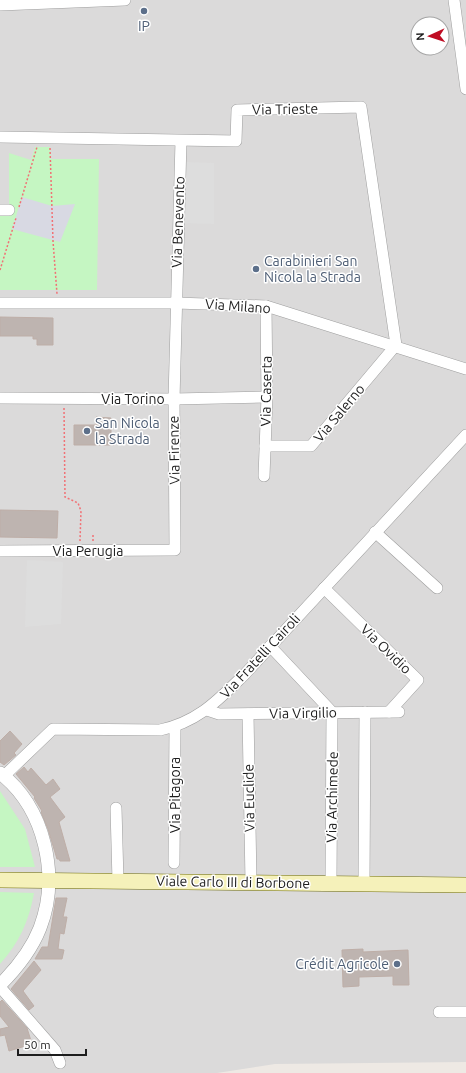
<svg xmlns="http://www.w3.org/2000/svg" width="466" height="1073" font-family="Ubuntu,sans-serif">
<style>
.residential{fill:#dbdada;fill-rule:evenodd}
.park{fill:#c5f6c2}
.parking{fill:#ddd}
.plaza{fill:#d8d9e3}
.building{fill:#beb4b0;stroke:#beaea7}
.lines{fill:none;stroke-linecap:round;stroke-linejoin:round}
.minor-casing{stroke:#9e9e9e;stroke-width:12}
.tertiary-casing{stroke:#9e9e9e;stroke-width:14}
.secondary-casing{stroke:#6d6b0b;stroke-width:16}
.path{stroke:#f17175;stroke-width:1.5;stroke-dasharray:2 2;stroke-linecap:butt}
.minor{stroke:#fff;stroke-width:11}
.tertiary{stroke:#fff;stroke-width:13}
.secondary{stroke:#f5f1ba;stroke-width:15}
.service-dot{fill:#5c6f8a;stroke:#fff;stroke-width:1.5}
.labels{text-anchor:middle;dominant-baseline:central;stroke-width:3;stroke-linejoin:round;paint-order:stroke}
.service-label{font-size:14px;fill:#4e5e75;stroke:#fff;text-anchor:start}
.street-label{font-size:14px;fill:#1d1d1d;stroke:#fff}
</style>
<rect width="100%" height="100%" fill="#eee9e4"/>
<path class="residential" d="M0,0h466v1062l-191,2 -58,9h-217zM418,24h24v24h-24z"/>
<g class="park">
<path d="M35,147h15l1,12h48l-2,131h-97v-75l9,-1v-61l22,7z"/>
<path d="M0,791l25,38 10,38h-35z"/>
<path d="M0,892l34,1c-5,28 -15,50 -34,71z"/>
</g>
<g class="parking">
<path d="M183,162l31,1v61l-33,-1z"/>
<path d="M27,560l36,2 -2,62 -36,3z"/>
</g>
<path class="plaza" d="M22,197l30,9 23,-2 -15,38 -48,-13z"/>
<g class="building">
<path d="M0,317l53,1v27h-16v-6h-4v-3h-33z"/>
<path d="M96,417l15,1v17l3,1v9h-40v-20h22z"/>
<path d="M0,510l58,1 -1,27 -57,-1z"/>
<path d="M10,731l12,13 -8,9 2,2 -12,10 -4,-3v-21z"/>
<path d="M24,767l4,5 3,-4 15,17 7,-6 7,10 -10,8 15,20 -6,5 11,39h-10l-1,-2h-2l-9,-30 -7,-17 1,-1 -8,-13 1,-1 -19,-23z"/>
<path d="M56,898h11l-4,19h4l-3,17 -4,-1 -2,16 6,1 -2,9h-27l7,-12h6z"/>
<path d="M363,949v3l45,-2 1,35h-16v-9l-34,1v9l-16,1 -1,-37z"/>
<path d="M34,961l7,9 -18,21 11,15 -5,4 -18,-21z"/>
<path d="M2,1000l25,28 5,16 -23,7 -4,-16 -5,1v-7l9,-2 -9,-11v-14z"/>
</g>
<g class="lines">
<defs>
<g id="minor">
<path d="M454,0l12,89"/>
<path d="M0,5l125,-5"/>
<path d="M0,137l236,4 1,-31 124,-3 35,238 -85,101h-46"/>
<path d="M0,210h9"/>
<path d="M0,303h176l90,3 200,63"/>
<path d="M0,398l174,1 93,-2"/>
<path d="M264,476l3,-79 -1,-91"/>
<path d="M375,532l62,56"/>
<path d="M0,551l175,-1 -1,-151 7,-258"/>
<path d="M324,588l94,92 -29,32"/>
<path d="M270,646l62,66 -1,171"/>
<path d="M207,710l12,4 180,-2"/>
<path d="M248,714l3,168"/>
<path d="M4,776l49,-47 107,1c38,-8 58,-30 84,-55l222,-240"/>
<path d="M116,808l2,73"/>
<path d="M174,863l1,-136"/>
<path d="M364,883l1,-171"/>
<path d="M0,987l55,63 5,13"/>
<path d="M439,1012h27"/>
</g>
<path id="tertiary" d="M0,773c45,35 60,103 40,155 -9,23 -23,40 -40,57"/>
<path id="secondary" d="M0,880l466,5"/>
</defs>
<use href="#minor" class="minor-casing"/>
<use href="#tertiary" class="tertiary-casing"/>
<use href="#secondary" class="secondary-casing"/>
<g class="path">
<path d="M50,148l3,93 4,53"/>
<path d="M19,207l18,-60"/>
<path d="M0,270l16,-52"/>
<path d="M64,408l1,89 13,6 3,8 -1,30"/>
<path d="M93,541v-6"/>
</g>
<use href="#minor" class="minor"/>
<use href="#tertiary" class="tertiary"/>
<use href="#secondary" class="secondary"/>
</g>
<g class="service-dot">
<circle cx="144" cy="11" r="4"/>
<circle cx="256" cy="269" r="4"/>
<circle cx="87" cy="431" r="4"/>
<circle cx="397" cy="964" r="4"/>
</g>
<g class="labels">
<g class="service-label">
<text x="144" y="26" text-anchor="middle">IP</text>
<text x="264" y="261">Carabinieri San<tspan x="264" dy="16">Nicola la Strada</tspan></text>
<text x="95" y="423">San Nicola<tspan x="95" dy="16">la Strada</tspan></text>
<text x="389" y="964" text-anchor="end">Crédit Agricole</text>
</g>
<g class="street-label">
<text transform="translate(285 109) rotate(-1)">Via Trieste</text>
<text transform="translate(178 222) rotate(-88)">Via Benevento</text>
<text transform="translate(238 306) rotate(4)">Via Milano</text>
<text transform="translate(266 391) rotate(-89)">Via Caserta</text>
<text x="133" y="399">Via Torino</text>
<text transform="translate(339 413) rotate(-50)">Via Salerno</text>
<text transform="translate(174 450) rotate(-91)">Via Firenze</text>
<text x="88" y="551">Via Perugia</text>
<text transform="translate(386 649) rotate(44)">Via Ovidio</text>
<text transform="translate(260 656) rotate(-47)">Via Fratelli Cairoli</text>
<text transform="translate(303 713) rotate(-1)">Via Virgilio</text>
<text transform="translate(175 795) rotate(-90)">Via Pitagora</text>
<text transform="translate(332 797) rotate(-89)">Via Archimede</text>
<text transform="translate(249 798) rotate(-91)">Via Euclide</text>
<text transform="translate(233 882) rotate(1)">Viale Carlo III di Borbone</text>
</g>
</g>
<g transform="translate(430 36) rotate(267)"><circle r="19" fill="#ffffff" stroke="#a5a5a5"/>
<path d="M0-3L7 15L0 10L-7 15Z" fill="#bf0c23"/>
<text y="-6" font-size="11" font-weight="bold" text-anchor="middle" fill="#1d1d1d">N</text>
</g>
<path d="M18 1049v6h68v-6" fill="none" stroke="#1d1d1d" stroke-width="2"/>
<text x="24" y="1049" font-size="12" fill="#1d1d1d" stroke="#ffffff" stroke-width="3" paint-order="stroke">50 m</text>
</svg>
